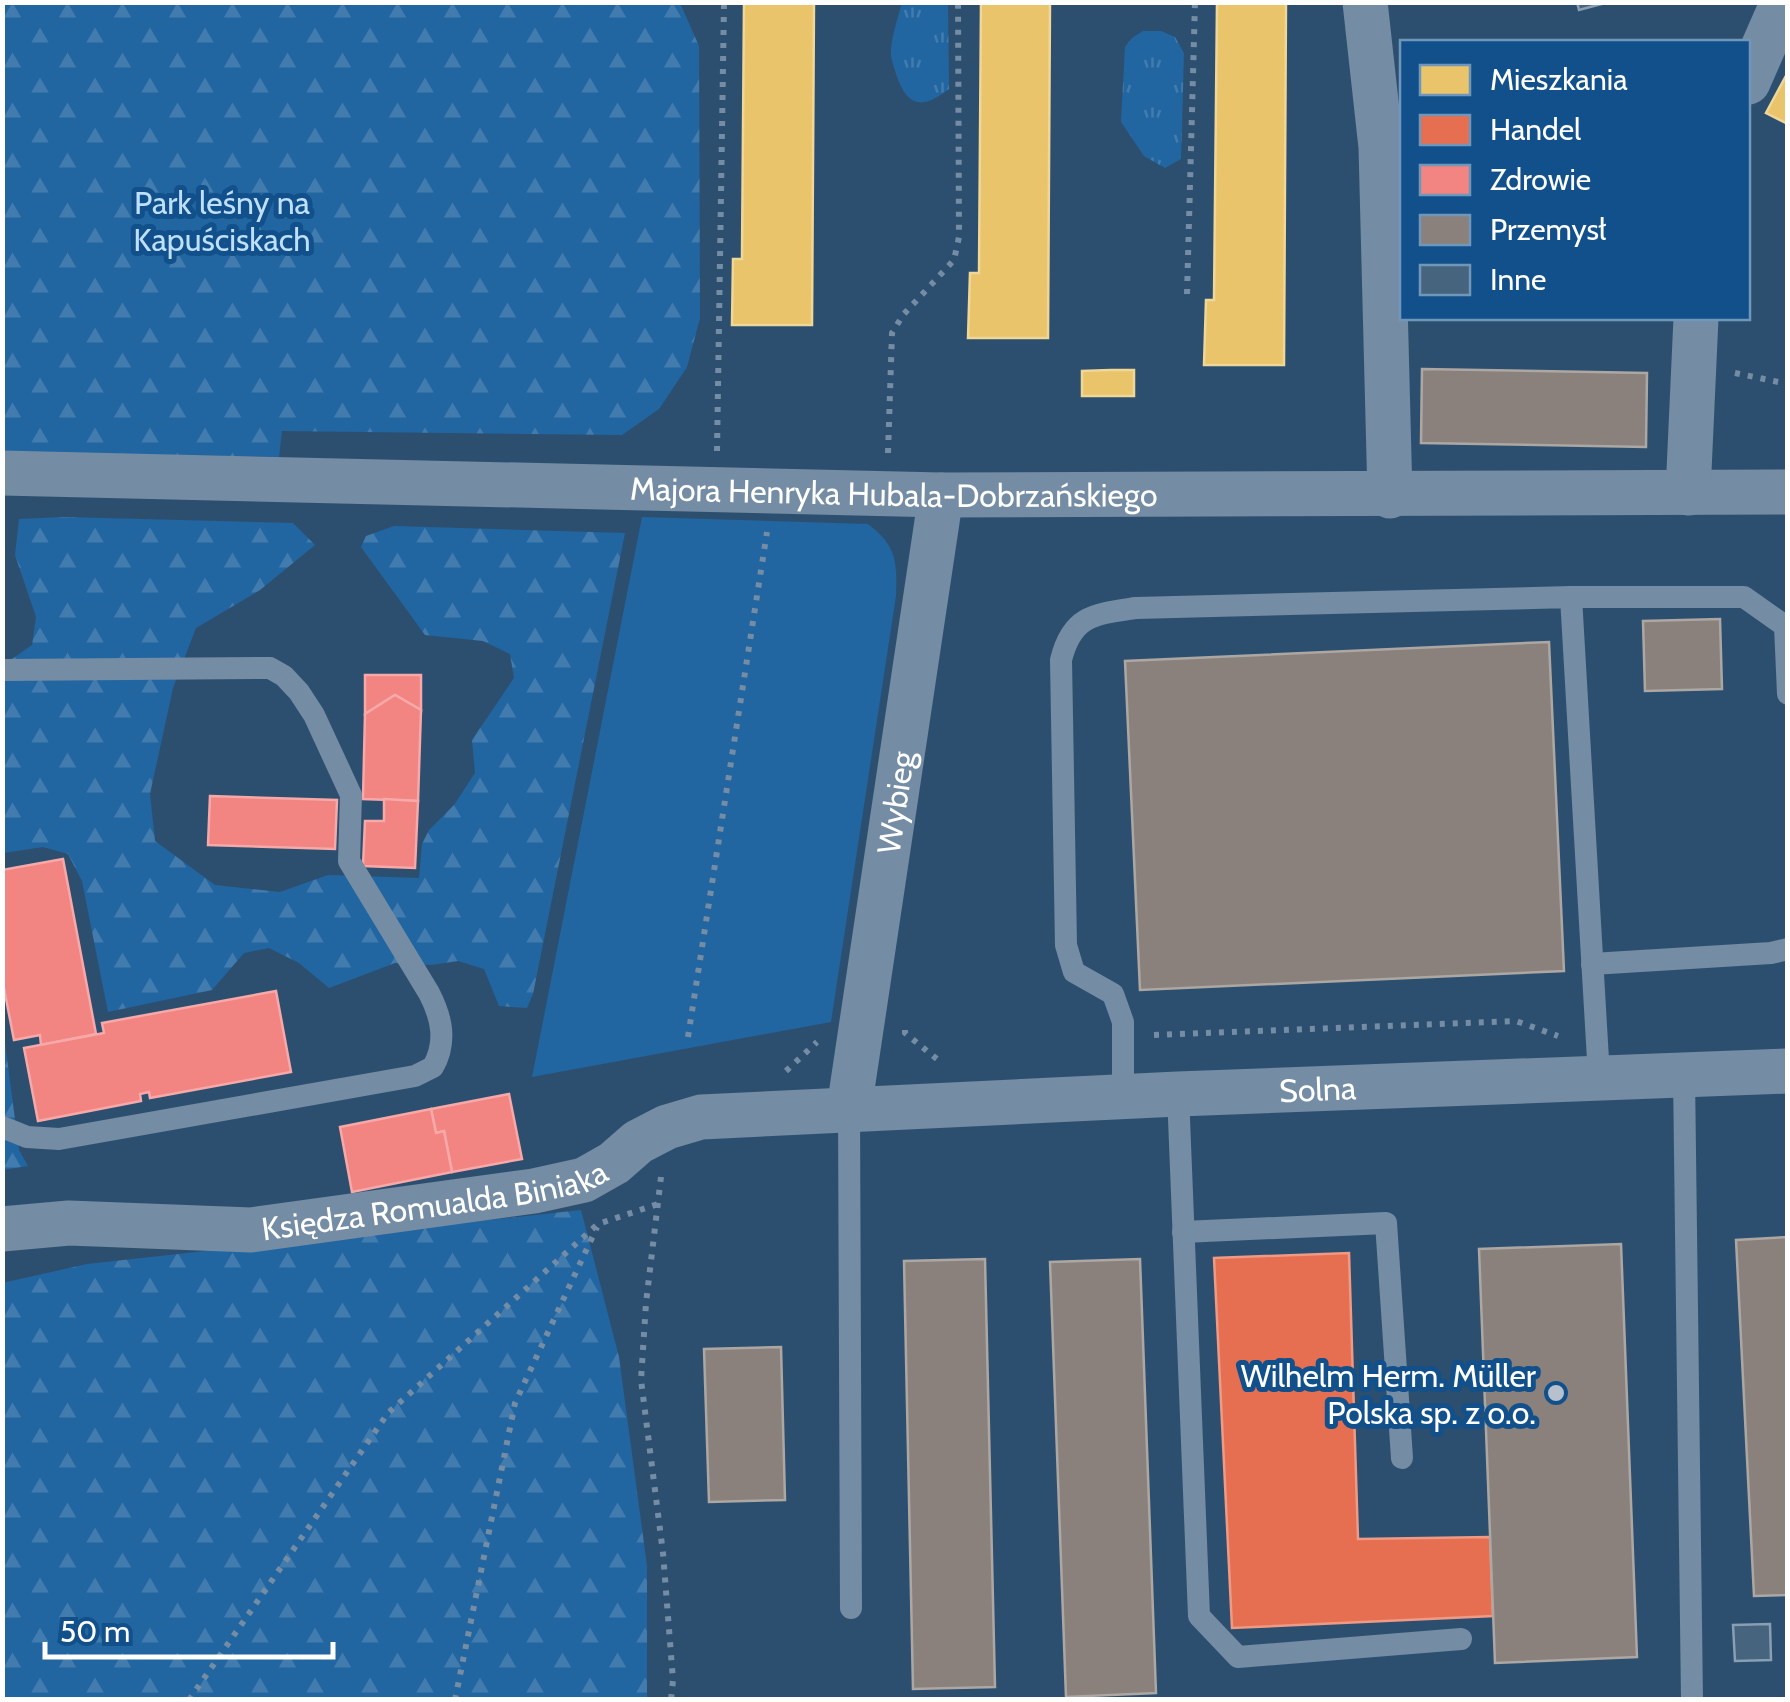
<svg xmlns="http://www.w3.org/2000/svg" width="1790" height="1702" font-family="Cabin,sans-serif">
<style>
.green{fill:#2165a1}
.forest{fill:url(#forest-firs)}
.park{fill:url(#park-tufts)}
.homes{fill:#e9c46a;stroke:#f0d697;stroke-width:2.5}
.shops{fill:#e76f51;stroke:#ee9a85;stroke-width:2.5}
.health{fill:#f28482;stroke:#f6a9a8;stroke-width:2.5}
.industry{fill:#8a817c;stroke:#ada7a3;stroke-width:2.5}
.building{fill:#47647e;stroke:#889eb2;stroke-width:2.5}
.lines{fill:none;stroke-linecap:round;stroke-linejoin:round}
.path{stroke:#748ca4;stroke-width:6;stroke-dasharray:5 8;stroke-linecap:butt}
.lane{stroke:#748ca4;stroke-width:22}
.street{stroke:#748ca4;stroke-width:45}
.poi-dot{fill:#b6c1cd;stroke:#11508b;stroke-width:4}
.labels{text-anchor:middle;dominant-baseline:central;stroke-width:10;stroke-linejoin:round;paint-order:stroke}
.park-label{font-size:32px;fill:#bedffd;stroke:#11508b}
.street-label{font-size:32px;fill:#fff;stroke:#11508b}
.poi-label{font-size:32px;fill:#fff;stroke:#11508b;text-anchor:end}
</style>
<defs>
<pattern id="forest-firs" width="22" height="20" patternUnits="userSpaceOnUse" patternTransform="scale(2.5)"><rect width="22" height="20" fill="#2165a1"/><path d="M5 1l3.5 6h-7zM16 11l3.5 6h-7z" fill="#427caf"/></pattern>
<pattern id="park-tufts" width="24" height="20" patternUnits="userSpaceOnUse" patternTransform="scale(2.5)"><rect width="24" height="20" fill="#2165a1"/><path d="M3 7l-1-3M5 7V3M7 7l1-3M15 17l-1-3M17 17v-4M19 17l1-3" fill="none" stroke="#427caf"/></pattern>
</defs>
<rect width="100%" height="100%" fill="#2d4f6f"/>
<path class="green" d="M642,517l226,7c29,22 29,38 28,72l-65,426 -299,55z"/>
<g class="forest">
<path d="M3,3h677l19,43 1,272 -13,49 -28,42 -37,26 -340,-4 -3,26 -276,-5z"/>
<path d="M64,517l229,6 22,22 -55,45 -64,38 -23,60 -23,106 5,47 60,44 65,7 48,-17 91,3 3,-34 7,-14 25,-25 21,-32 -3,-33 42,-62 -4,-24 -27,-13 -58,-6 -64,-88 5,-11 28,-10 231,7 -92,461 -6,14 -28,-2 -15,-37 -26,-8 -27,4 -36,-2 -66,25 -30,-25 -30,-15 -25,5 -32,37 -104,22 -26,-131 -14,-27 -25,-7 -40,6 -1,-187 30,-21 4,-28 -21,-62 4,-36z"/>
<path d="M2,1020l17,130 9,16 -25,4z"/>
<path d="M581,1210l38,147 28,209v133h-644l-1,-416 85,-19z"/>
</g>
<g class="park">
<path d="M902,2l46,1 1,86c-27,21 -42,18 -53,-15 -2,-8 -6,-16 -5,-24 1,-15 7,-32 11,-48z"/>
<path d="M1143,31h18l14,6 9,16 -3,106 -16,9 -21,-12 -23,-34 4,-75 7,-9z"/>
</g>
<g class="homes">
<path d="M744,2h70l-2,323h-80l1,-66h9z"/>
<path d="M981,2h69l-2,336h-80l2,-65h9z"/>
<path d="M1217,2h69l-2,363h-80l2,-65h8z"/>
<path d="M1788,72v52l-22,-11z"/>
<path d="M1111,370h23v26h-52v-25z"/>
</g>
<path class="shops" d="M1349,1253l9,286 132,-2 3,79 -261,12 -18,-370z"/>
<g class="health">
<path d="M365,675h56v35l-26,-15 -30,19z"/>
<path d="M395,695l26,15 -3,91 -55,-2 2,-85z"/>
<path d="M210,796l127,4 -2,49 -127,-4z"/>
<path d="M384,799l34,2 -3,67 -52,-2 2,-45h19z"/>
<path d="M63,859l33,175 -55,11 -1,-10 -26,5 -12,-62v-108z"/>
<path d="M276,991l15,81 -141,26 -1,-6 -9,2 1,7 -103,20 -14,-73 80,-15 -2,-10z"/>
<path d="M509,1094l13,65 -70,13 -8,-41 -8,2 -5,-24z"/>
<path d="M431,1109l5,24 8,-2 8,41 -100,20 -12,-65z"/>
</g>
<g class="industry">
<path d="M1422,369l225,4 -1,74 -225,-4z"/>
<path d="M1720,619l2,70 -77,2 -2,-70z"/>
<path d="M1549,642l15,329 -424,19 -15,-329z"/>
<path d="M1788,1237v358l-34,1 -18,-356z"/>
<path d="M1621,1244l16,413 -142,6 -16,-414z"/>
<path d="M985,1259l10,428 -82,2 -9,-428z"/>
<path d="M1140,1259l16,434 -90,4 -16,-435z"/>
<path d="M781,1347l4,153 -76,2 -5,-153z"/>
</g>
<g class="building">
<path d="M1577,2h32l-30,8z"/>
<path d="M1770,1624l1,36 -36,1 -2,-36z"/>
</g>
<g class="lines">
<g class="path">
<path d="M1187,294l8,-292"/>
<path d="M1735,373l53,11"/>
<path d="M717,451l7,-449"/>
<path d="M888,453l4,-120 11,-18 51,-55 5,-23 -1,-235"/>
<path d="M905,1030v3l38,31"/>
<path d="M1154,1035l362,-14 42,15"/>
<path d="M688,1037l79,-505"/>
<path d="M786,1071l31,-29"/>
<path d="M661,1177l-15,126 -5,77 22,173 10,127 -2,20"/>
<path d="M189,1700l199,-287 210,-189 60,-20"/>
<path d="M455,1700l60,-297 82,-176"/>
</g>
<g class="lane">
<path d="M1571,597h173l41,29 3,68"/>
<path d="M2,670l268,-2 14,8 15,16 15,23 37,80 -2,66 80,132c13,25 18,49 4,74l-18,9 -356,63 -32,-2 -25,-10"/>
<path d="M1592,964l179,-11 17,-4"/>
<path d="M1684,1074l8,626"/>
<path d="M1178,1094l21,522 39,41 223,-18"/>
<path d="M1123,1096v-74l-10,-28 -39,-22 -8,-27 -5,-285c11,-45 34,-46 75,-52l435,-11 28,480"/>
<path d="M849,1109l2,499"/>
<path d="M1183,1232l203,-9 16,235"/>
</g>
<g class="street">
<path d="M1365,2l16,145 9,349"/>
<path d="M1748,82l35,-80"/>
<path id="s1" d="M2,473l939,22 847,-3"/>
<path d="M1688,493l8,-175"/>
<path id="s2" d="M849,1109l92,-614"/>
<path id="s3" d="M2,1229l67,-6 182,7 283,-39 50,-11 30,-17 24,-21 29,-15 34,-10 477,-23 610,-23"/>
</g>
</g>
<circle class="poi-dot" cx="1556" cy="1393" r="10"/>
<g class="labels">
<g class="park-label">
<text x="222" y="202">Park leśny na<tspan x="222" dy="37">Kapuściskach</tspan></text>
</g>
<g class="street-label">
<text stroke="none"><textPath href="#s1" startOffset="892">Majora Henryka Hubala-Dobrzańskiego</textPath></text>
<text stroke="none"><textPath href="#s2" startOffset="310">Wybieg</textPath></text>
<text stroke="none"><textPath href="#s3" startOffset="1338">Solna</textPath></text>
<text stroke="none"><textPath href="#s3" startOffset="435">Księdza Romualda Biniaka</textPath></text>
</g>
<g class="poi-label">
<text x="1536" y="1375">Wilhelm Herm. Müller<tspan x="1536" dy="37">Polska sp. z o.o.</tspan></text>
</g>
</g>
<rect width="1790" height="1702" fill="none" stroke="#ffffff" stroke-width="10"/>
<rect x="1400" y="40" width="350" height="280" fill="#11508b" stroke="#7096b9" stroke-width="2.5"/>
<rect x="1420" y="65" width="50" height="30" fill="#e9c46a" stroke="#7096b9" stroke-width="2.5"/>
<text x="1490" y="90" font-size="30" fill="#ffffff">Mieszkania</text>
<rect x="1420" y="115" width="50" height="30" fill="#e76f51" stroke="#7096b9" stroke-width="2.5"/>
<text x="1490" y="140" font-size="30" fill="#ffffff">Handel</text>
<rect x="1420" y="165" width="50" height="30" fill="#f28482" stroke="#7096b9" stroke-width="2.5"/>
<text x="1490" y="190" font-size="30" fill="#ffffff">Zdrowie</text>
<rect x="1420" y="215" width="50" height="30" fill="#8a817c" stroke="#7096b9" stroke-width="2.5"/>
<text x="1490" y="240" font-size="30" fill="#ffffff">Przemysł</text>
<rect x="1420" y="265" width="50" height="30" fill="#47647e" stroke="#7096b9" stroke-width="2.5"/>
<text x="1490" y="290" font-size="30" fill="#ffffff">Inne</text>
<path d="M45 1642v15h288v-15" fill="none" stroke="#ffffff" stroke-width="5"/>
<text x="60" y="1642" font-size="30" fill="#ffffff" stroke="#11508b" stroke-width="8" paint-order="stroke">50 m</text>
</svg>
